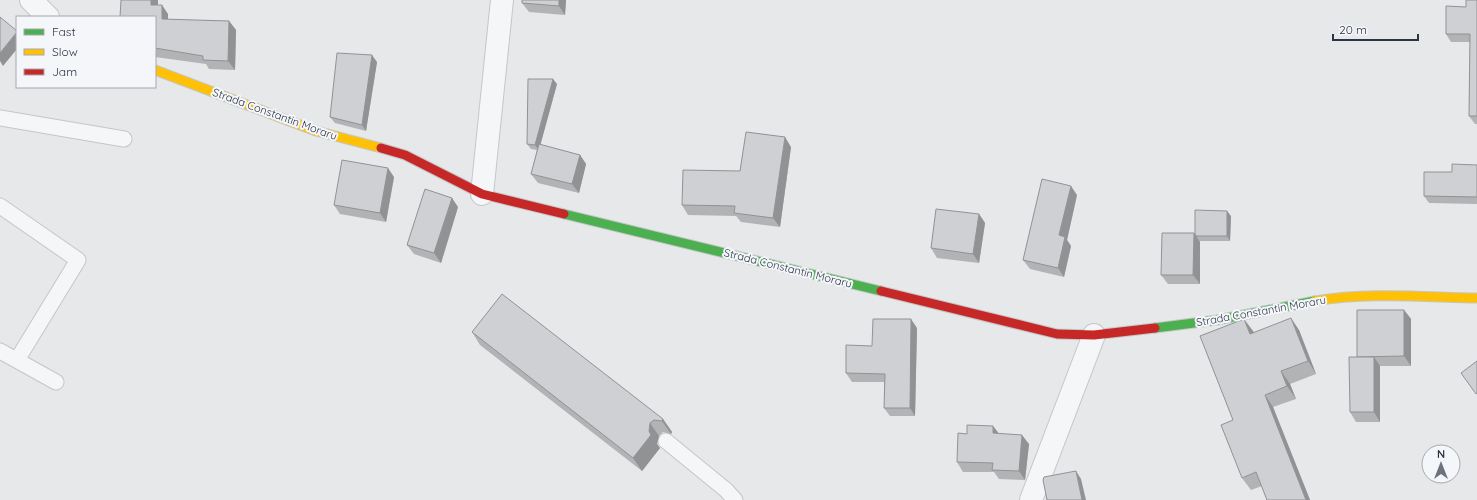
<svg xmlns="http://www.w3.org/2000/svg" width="1477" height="500" font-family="Quicksand,sans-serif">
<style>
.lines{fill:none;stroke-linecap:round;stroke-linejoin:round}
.lane-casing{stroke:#c4c6c8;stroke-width:17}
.street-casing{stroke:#c4c6c8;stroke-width:24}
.fast-casing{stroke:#c4c6c8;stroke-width:11}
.slow-casing{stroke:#c4c6c8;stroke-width:11}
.jam-casing{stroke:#c4c6c8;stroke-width:11}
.lane{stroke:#f5f6f7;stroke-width:15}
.street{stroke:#f5f6f7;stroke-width:22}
.fast{stroke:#4caf50;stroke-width:9}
.slow{stroke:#ffc107;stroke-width:9}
.jam{stroke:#c62828;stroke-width:9}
.wall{fill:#b1b3b5}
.shaded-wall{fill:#909294}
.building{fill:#ced0d3;stroke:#909294}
.labels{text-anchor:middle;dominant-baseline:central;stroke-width:4;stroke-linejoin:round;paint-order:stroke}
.street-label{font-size:11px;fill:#2b3445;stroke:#f4f6f9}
</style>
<rect width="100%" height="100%" fill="#e6e8ea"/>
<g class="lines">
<defs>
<g id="lane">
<path d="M0,118l124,21"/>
<path d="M0,206l78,54 -61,100"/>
<path d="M0,351l56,31"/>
<path d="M666,441l60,49 9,10"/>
</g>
<g id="street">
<path d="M31,0l17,17"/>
<path d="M482,194l20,-194"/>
<path d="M1031,500l63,-165"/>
</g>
<g id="fast">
<path d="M564,214l317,77"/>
<path d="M1155,328l62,-8 98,-19"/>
</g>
<g id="slow">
<path d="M155,70l161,61 65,17"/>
<path d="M1315,301c53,-9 108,-4 162,-3"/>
</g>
<g id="jam">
<path d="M381,148l24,7 77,39 82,20"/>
<path d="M881,291l176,43 37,1 61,-7"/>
</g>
</defs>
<use href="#lane" class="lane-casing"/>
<use href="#street" class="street-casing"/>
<use href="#fast" class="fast-casing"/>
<use href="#slow" class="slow-casing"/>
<use href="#jam" class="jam-casing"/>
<use href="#lane" class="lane"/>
<use href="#street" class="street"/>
<use href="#fast" class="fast"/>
<use href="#slow" class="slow"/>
<use href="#jam" class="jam"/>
</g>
<g class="wall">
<path d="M566,0l-1,15 -36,-3 -7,-9z"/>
<path d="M1477,0v124h-2l-6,-8 1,-74h-19l-5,-8 20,-27z"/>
<path d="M158,5l10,9v6l61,1 7,9 -1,40 -26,-1 -3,-5 -51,-7v-40z"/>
<path d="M377,62l-11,69 -31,-8 -5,-6z"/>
<path d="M557,84l-17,61 40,10 6,9 -7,29 -41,-10 -7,-9 6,-24 -6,-1 -4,-5z"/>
<path d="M791,147l-11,80 -39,-5 -5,-6 -48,-1 -6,-10 58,-34z"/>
<path d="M1477,165v39l-48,-1 -5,-7 28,-24z"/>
<path d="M394,177l-8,45 -46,-8 -6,-9z"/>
<path d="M1077,195l-10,45 4,6 -7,31 -34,-8 -7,-9z"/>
<path d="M458,207l-17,56 -27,-9 -7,-9z"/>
<path d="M979,214l6,9 -6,40 -42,-5 -6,-10z"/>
<path d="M1231,216l-1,25h-31l1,1v42h-32l-7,-9 33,-42 1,1z"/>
<path d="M1404,310l7,9v47h-31v56h-24l-6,-10 7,-55z"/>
<path d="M917,328l-2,88h-25l-6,-8v-26h-32l-6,-9z"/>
<path d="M1299,330l17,44 -26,10 6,15 -23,8 37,93h-43l-5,-14 -11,4 -9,-12 -9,-58 20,-89 1,1z"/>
<path d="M472,332l191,87 9,13 -1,2 -8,-2 -4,4 -2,8 3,4 -18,23 -162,-126z"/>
<path d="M993,426l5,7 31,11 -4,36 -26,-1 -5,-7h-31l-6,-10 10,-28z"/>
</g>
<g class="shaded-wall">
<path d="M151,0h7v14l-7,-9z"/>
<path d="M559,0h7l-1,15 -6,-9z"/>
<path d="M162,5l6,9v15l-6,-10z"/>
<path d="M229,21l7,9 -1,40 -7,-9z"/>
<path d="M17,32v17l-14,17 -3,-5v-8z"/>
<path d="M372,55l5,7 -11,69 -4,-6z"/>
<path d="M553,79l4,5 -18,66 -4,-5z"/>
<path d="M785,137l6,10 -11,80 -7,-9z"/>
<path d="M580,155l6,9 -7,29 -7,-9z"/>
<path d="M388,168l6,9 -8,45 -6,-9z"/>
<path d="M1071,186l6,9 -10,45 4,6 -7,31 -6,-9 1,-33z"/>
<path d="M452,198l6,9 -17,56 -7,-10z"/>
<path d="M1227,211l4,5 -1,25 -3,-5z"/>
<path d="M979,214l6,9 -6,40 -6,-9z"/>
<path d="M1194,233l6,9v42l-7,-9z"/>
<path d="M1404,310l7,9v47l-7,-10z"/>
<path d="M1291,318l8,12 17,44 -8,-13z"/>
<path d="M911,319l6,9 -2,88 -5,-8z"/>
<path d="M1244,319l9,12 6,15 -9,-12z"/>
<path d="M1374,357l6,9v56l-6,-10z"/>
<path d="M1281,371l9,13 6,15 -9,-13z"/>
<path d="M1265,395l8,12 37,93h-4z"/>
<path d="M663,419l9,13 -1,2 -9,-13z"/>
<path d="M650,423l9,13 -2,8 3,4 -18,23 -9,-13 16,-27z"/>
<path d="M993,426l7,9 -7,-2z"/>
<path d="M1022,435l7,9 -4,36 -6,-9z"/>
<path d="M1076,471l5,8 5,21h-4z"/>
</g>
<g class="building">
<path d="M121,0h30v5h11v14l67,2 -1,40 -25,-1v-4l-48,-8v-31h-35z"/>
<path d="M522,0h37v6l-37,-3z"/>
<path d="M1466,0h11v116h-8l1,-82h-24v-28l20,1z"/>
<path d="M0,17l17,14v1l-17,21z"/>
<path d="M337,53l35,2 -10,70 -32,-8z"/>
<path d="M528,79h25l-18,66 -8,-1z"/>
<path d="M746,132l39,5 -12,81 -39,-5 1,-7 -53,-1 1,-35 57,1z"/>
<path d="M539,144l41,11 -8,29 -41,-10z"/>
<path d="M342,160l46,8 -8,45 -46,-8z"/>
<path d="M1452,164l25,1v32l-53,-1v-24h28z"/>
<path d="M1042,179l29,7 -12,49 6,2 -7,31 -35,-8z"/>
<path d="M425,189l27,9 -18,55 -27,-8z"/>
<path d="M936,209l43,5 -6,40 -42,-6z"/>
<path d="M1195,210l32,1v25h-31l-1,-2z"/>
<path d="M1162,233h32l-1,42h-32z"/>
<path d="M502,294l161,125 -1,2 -8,-1 -4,3 -1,8 2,4 -18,23 -161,-126z"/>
<path d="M1357,310h47v46l-47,1z"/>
<path d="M1291,318l17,43 -27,10 6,15 -22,9 41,105h-39l-11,-28 -14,6 -21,-53 12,-5 -33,-84 44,-17 6,15z"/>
<path d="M873,319h38l-1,89h-26l1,-34 -39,-1v-28l26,1z"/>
<path d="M1349,357h25v55h-24z"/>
<path d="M1477,361v32l-1,1 -15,-21z"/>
<path d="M967,425l26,1v7l29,2 -3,36 -27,-1 1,-7 -36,-1 1,-29 9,1z"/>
<path d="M1076,471l6,29h-35l-4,-20 1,-3z"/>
</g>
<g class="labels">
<g class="street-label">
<text transform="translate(275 114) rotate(20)">Strada Constantin Moraru</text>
<text transform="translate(788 268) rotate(14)">Strada Constantin Moraru</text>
<text transform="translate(1261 311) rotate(-10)">Strada Constantin Moraru</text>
</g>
</g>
<rect x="16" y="16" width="140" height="72" fill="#f4f6f9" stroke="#a4a8b1"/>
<rect x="24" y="29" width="20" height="6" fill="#4caf50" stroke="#a4a8b1"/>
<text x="52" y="36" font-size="12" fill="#2b3445">Fast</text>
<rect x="24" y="49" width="20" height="6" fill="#ffc107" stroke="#a4a8b1"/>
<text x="52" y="56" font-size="12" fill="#2b3445">Slow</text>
<rect x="24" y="69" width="20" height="6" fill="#c62828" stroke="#a4a8b1"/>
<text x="52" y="76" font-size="12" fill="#2b3445">Jam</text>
<g transform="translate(1441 464)"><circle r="19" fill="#f4f6f9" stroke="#a4a8b1"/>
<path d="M0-3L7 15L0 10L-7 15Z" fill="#6c737f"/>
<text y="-6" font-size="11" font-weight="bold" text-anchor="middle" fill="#2b3445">N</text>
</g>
<path d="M1333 34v6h85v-6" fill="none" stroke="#2b3445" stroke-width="2"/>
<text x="1339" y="34" font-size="12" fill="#2b3445" stroke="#f4f6f9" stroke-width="3" paint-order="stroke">20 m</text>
</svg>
